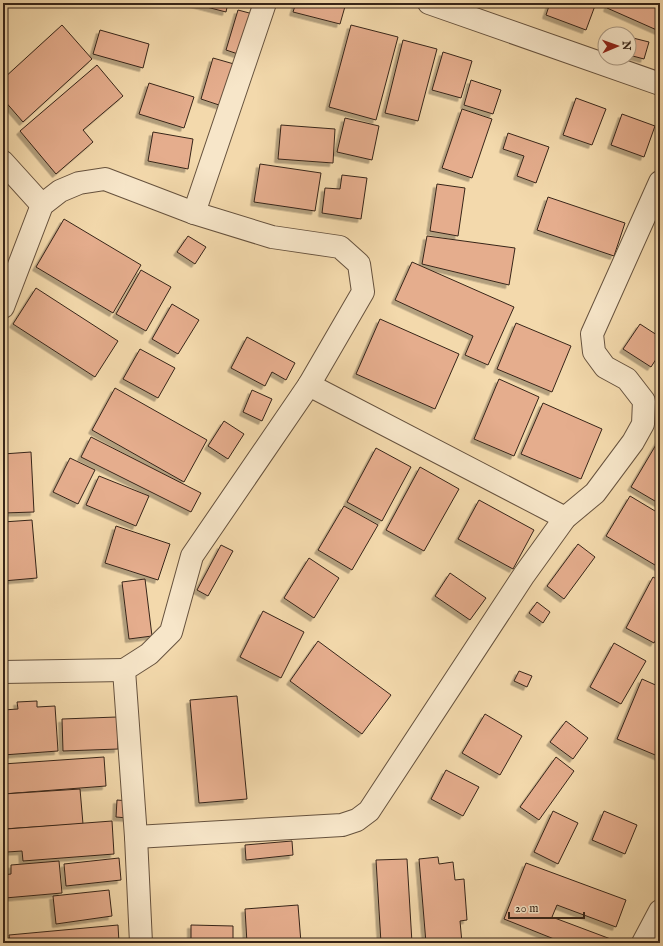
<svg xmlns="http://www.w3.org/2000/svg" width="663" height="946" font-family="'IM FELL English',serif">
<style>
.building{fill:#e5ad8d;stroke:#372519;filter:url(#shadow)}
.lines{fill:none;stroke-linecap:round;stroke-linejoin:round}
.minor-casing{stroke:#66523e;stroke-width:24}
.minor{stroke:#f7e6c9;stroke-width:22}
</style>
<defs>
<filter id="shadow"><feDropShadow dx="-3.5" dy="3.5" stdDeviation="0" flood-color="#0004"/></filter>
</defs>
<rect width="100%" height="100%" fill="#f3d9ac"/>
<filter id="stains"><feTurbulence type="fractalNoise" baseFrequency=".005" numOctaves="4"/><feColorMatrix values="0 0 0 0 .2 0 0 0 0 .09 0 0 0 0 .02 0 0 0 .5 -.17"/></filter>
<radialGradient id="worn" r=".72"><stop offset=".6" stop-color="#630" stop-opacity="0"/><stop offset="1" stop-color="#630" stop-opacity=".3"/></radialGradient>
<g class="building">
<path d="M191,3h37l-2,9z"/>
<path d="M296,3h50l-6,21 -47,-12z"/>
<path d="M550,3h46l-10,27 -40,-15z"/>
<path d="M609,3h51l-1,28 -52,-23z"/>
<path d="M238,10l15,4 -12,41 -15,-5z"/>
<path d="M62,25l30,34 -69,63 -20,-23v-20z"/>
<path d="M351,25l47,12 -22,83 -47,-13z"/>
<path d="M100,30l49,14 -6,24 -50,-14z"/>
<path d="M629,37l20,5 -5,17 -15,-4z"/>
<path d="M403,40l34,9 -19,72 -33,-8z"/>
<path d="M443,52l29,9 -11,37 -29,-8z"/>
<path d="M213,58l21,6 -12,42 -21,-7z"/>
<path d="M97,65l26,31 -40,34 10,12 -37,32 -36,-43z"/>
<path d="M471,80l30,10 -8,24 -29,-9z"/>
<path d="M149,83l45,14 -10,31 -45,-14z"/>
<path d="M576,98l30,11 -14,36 -29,-10z"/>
<path d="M462,109l30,10 -20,59 -30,-10z"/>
<path d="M622,114l33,12 -11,31 -33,-12z"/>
<path d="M345,118l34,8 -7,34 -35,-8z"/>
<path d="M281,125l54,4 -2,34 -55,-4z"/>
<path d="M153,132l40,7 -5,30 -40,-8z"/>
<path d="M508,133l41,14 -13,36 -19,-7 7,-20 -21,-7z"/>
<path d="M260,164l61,9 -6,38 -61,-9z"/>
<path d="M342,175l25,3 -6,41 -39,-6 3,-25 15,1z"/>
<path d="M437,184l28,4 -7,48 -28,-5z"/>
<path d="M548,197l77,26 -11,33 -77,-26z"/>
<path d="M64,219l77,46 -28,48 -77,-46z"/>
<path d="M188,236l18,11 -11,17 -18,-12z"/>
<path d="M427,236l88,12 -6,37 -87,-21z"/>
<path d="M412,262l102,45 -26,58 -23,-10 8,-19 -78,-36z"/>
<path d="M141,270l30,17 -25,44 -30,-17z"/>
<path d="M36,288l82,53 -23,36 -82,-53z"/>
<path d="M172,304l27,16 -21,34 -26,-15z"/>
<path d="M380,319l79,35 -24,55 -79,-35z"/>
<path d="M516,323l55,23 -19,46 -55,-23z"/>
<path d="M640,324l20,13v16l-9,14 -28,-18z"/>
<path d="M247,337l48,26 -9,17 -14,-8 -7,14 -34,-18z"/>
<path d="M140,349l35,19 -17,30 -35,-19z"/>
<path d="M499,379l40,18 -25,59 -40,-17z"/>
<path d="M115,388l92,52 -23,42 -92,-52z"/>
<path d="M252,390l20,9 -10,22 -19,-9z"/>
<path d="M543,403l59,26 -21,50 -60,-25z"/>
<path d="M224,421l20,13 -16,25 -20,-13z"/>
<path d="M91,437l110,56 -10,19 -110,-55z"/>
<path d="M660,438v66l-29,-17z"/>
<path d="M376,448l35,19 -29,54 -35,-19z"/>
<path d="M31,452l3,60 -31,1v-59z"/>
<path d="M70,458l25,12 -17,34 -25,-12z"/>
<path d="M420,467l39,22 -35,62 -38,-21z"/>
<path d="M99,476l50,20 -13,30 -50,-21z"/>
<path d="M630,496l30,18v54l-54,-32z"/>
<path d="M479,500l55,30 -21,39 -55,-30z"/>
<path d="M344,506l34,19 -26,45 -34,-20z"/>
<path d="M32,520l5,58 -34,3v-59z"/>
<path d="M116,526l54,18 -12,36 -53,-17z"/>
<path d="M578,544l17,13 -31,42 -17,-13z"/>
<path d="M221,545l12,6 -25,45 -11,-6z"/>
<path d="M309,558l30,20 -25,40 -30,-20z"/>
<path d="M450,573l36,25 -16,22 -35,-24z"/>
<path d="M653,577l7,4v51l-6,11 -28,-15z"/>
<path d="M145,579l7,57 -23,3 -7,-57z"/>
<path d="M537,602l13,10 -7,11 -14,-10z"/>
<path d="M263,611l41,21 -23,46 -41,-21z"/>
<path d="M318,641l73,54 -29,39 -72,-53z"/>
<path d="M614,643l32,18 -25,43 -31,-17z"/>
<path d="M519,671l13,5 -5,11 -13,-6z"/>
<path d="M642,679l18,8v70l-43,-18z"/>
<path d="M237,696l10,103 -48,4 -9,-103z"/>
<path d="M37,701v6l18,-1 3,45 -55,4v-45l15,-1 -1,-7z"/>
<path d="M485,714l37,22 -22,39 -38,-22z"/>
<path d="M117,717l1,32 -55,2 -1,-32z"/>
<path d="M566,721l22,17 -15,21 -23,-17z"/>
<path d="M104,757l2,29 -103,8v-30z"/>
<path d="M556,757l18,14 -35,49 -19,-13z"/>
<path d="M446,770l33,17 -16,29 -32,-17z"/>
<path d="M80,789l3,35 -80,5v-35z"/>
<path d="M117,800l12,1 -1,17 -12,-1z"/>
<path d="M553,811l25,12 -20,41 -24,-12z"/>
<path d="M604,811l33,14 -12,29 -33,-14z"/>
<path d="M112,821l2,33 -91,7 -1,-10 -15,1 -1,-23z"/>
<path d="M292,841l1,14 -47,5 -1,-15z"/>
<path d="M438,857l1,7 14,-2 2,18 9,-1 3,41 -7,1 2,22h-36l-7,-84z"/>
<path d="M119,858l2,22 -55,6 -2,-22z"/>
<path d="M407,859l5,84h-31l-5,-83z"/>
<path d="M59,861l3,32 -57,5 -2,-23 8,-1v-9z"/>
<path d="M526,863l100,37 -10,27 -59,-22 -5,12 64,24 -1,2h-51l-60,-24z"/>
<path d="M109,890l3,26 -56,8 -3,-28z"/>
<path d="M298,905l3,38h-54l-2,-34z"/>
<path d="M118,925l1,18h-109l-1,-8z"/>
<path d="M191,925l42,1v17h-42z"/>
</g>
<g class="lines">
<defs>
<g id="minor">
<path d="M429,3l231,81"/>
<path d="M3,162l39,43"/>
<path d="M194,213l71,-210"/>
<path d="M3,307l39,-102 18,-14 19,-8 26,-4 89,34 78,24 68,10 19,17 4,28 -54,93 -117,171 -21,76 -22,22 -25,16 12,167 5,106"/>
<path d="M309,385l256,133"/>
<path d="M3,672l121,-2"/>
<path d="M136,837l206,-12 15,-5 12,-9 155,-236 41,-57 30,-25 38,-51 10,-18 1,-23 -17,-22 -22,-12 -11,-15 -2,-18 68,-152"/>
<path d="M643,943l17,-32"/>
</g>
</defs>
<use href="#minor" class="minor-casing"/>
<use href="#minor" class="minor"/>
</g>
<rect width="663" height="946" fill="none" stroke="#f3d9ac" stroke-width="16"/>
<rect x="4" y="4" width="655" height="938" fill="none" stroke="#372519" stroke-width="2"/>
<rect x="8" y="8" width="647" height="930" fill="none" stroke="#372519"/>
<g transform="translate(617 46) rotate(88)"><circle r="19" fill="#f7e6c9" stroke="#aa9983"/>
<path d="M0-3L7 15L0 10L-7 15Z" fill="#8f2418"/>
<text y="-6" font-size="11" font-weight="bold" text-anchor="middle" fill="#372519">N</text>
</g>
<path d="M509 912v6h75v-6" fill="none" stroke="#372519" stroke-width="2"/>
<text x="515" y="912" font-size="12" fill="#372519" stroke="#f7e6c9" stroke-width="3" paint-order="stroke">20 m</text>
<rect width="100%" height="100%" filter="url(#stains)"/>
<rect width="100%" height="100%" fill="url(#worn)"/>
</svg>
